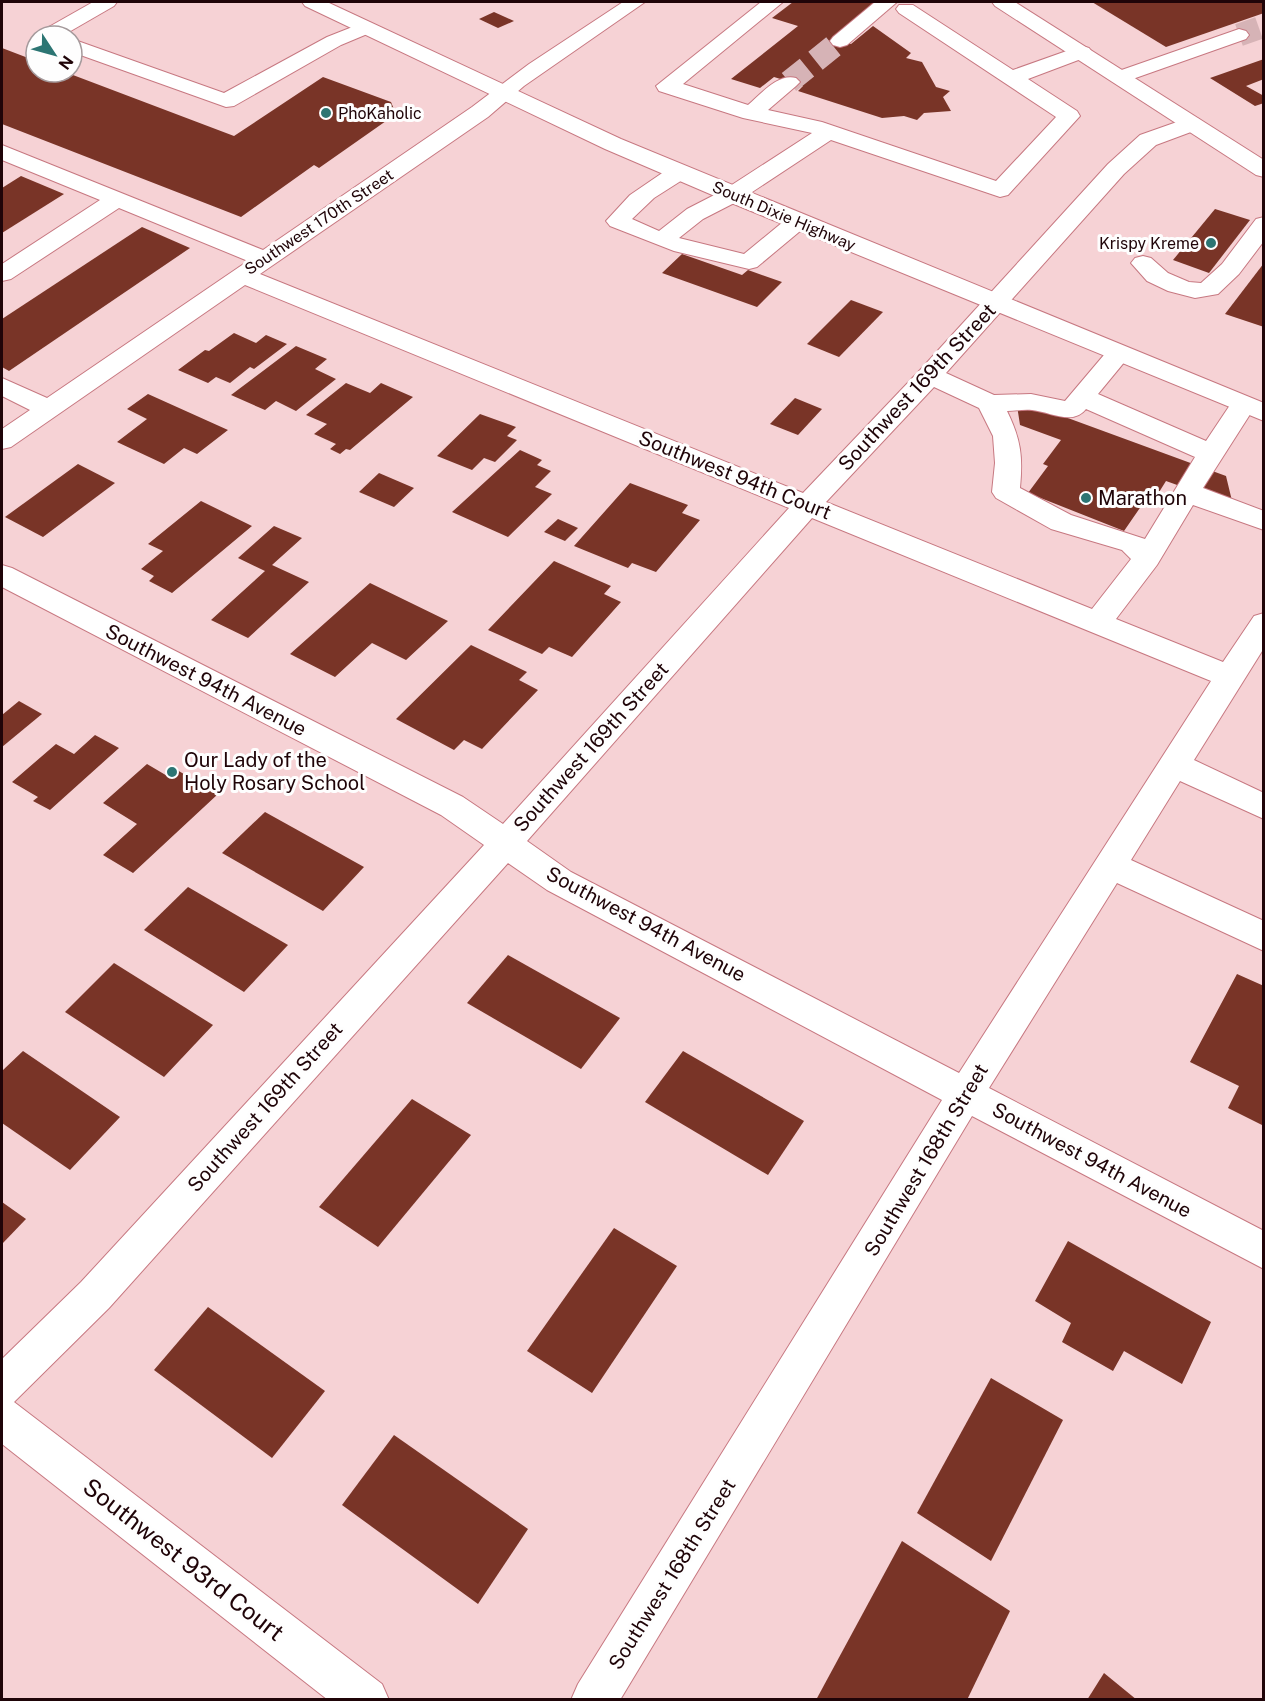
<svg xmlns="http://www.w3.org/2000/svg" width="1265" height="1701" font-family="'Public Sans',sans-serif">
<style>
.building{fill:#793427}
.lines{fill:none;stroke-linecap:round;stroke-linejoin:round}
.minor-tunnel{stroke:#d6b3b6;stroke-width:23;stroke-dasharray:23 11;stroke-linecap:butt}
.minor-casing{stroke:#c77881;stroke-width:2}
.highway-casing{stroke:#c77881;stroke-width:2}
.minor{fill:#fff;fill-rule:evenodd}
.highway{fill:#fff;fill-rule:evenodd}
.poi-dot{fill:#2c7573;stroke:#fefefe;stroke-width:2}
.labels{text-anchor:middle;dominant-baseline:central;stroke-width:6;stroke-linejoin:round;paint-order:stroke}
.far-poi-label{font-size:16px;fill:#1f0408;stroke:#fefefe;text-anchor:start}
.far-street-label{font-size:16px;fill:#1f0408;stroke:#fefefe}
.street-label{font-size:20px;fill:#1f0408;stroke:#fefefe}
.poi-label{font-size:20px;fill:#1f0408;stroke:#fefefe;text-anchor:start}
.near-street-label{font-size:24px;fill:#1f0408;stroke:#fefefe}
</style>
<rect width="100%" height="100%" fill="#f6d2d5"/>
<g class="building">
<path d="M793,2h86l-45,37 17,5 22,-18 38,27 -5,5 16,4 14,25 14,4 -7,6 8,14 -27,2 -7,7 -13,-4 -22,2 -84,-27 5,-5 -29,-9 -14,11 -29,-9 67,-53 -26,-8z"/>
<path d="M1092,2h172v11l-98,34z"/>
<path d="M494,12l20,9 -16,7 -19,-9z"/>
<path d="M2,48l34,13v11h29l169,64 89,-59 68,25 5,12 -77,54 -5,-3 -73,52 -239,-93z"/>
<path d="M1264,59v20l-18,7 18,10v7l-9,3 -45,-28z"/>
<path d="M21,176l43,18 -62,39v-45z"/>
<path d="M1215,209l35,11 -41,53 -36,-13z"/>
<path d="M142,227l48,21 -181,123 -7,-4v-48z"/>
<path d="M682,254l60,21 6,-5 34,12 -25,25 -95,-34z"/>
<path d="M1264,263v64l-39,-13z"/>
<path d="M851,300l32,12 -44,45 -32,-13z"/>
<path d="M234,333l22,10 10,-8 21,9 -33,25 -4,-2 -20,16 -14,-6 -8,6 -30,-13 27,-20 4,1z"/>
<path d="M296,346l31,13 -12,10 21,10 -40,32 -20,-10 -11,9 -34,-15z"/>
<path d="M346,383l24,10 11,-10 32,14 -63,53 -4,-1 -6,5 -10,-5 6,-5 -22,-10 13,-10 -21,-9z"/>
<path d="M148,394l80,36 -31,24 -13,-6 -20,16 -47,-22 30,-23 -20,-10z"/>
<path d="M795,398l27,11 -24,26 -28,-11z"/>
<path d="M1016,399l210,77 7,29 -67,-24 -15,24 -7,-3 -20,29 -96,-38 20,-27 -5,-2 18,-24 -41,-15z"/>
<path d="M480,414l36,13 -9,9 10,4 -22,22 -11,-4 -12,12 -35,-14z"/>
<path d="M520,450l22,10 -5,5 14,6 -16,16 17,7 -44,43 -56,-25z"/>
<path d="M78,464l37,19 -72,54 -38,-20z"/>
<path d="M379,473l35,15 -20,19 -35,-15z"/>
<path d="M630,483l58,22 -6,8 18,7 -44,52 -24,-9 -4,5 -54,-22z"/>
<path d="M201,501l51,25 -80,67 -23,-12 5,-5 -13,-7 22,-18 -15,-7z"/>
<path d="M558,519l20,9 -13,13 -21,-9z"/>
<path d="M274,526l28,12 -30,27 37,17 -61,56 -37,-18 54,-49 -27,-13z"/>
<path d="M554,561l57,25 -7,8 17,8 -49,55 -23,-10 -7,7 -54,-24z"/>
<path d="M370,583l78,38 -42,39 -34,-17 -37,34 -45,-23z"/>
<path d="M471,645l56,27 -8,8 19,10 -56,59 -18,-9 -10,10 -58,-31z"/>
<path d="M19,701l23,13 -40,33v-32z"/>
<path d="M95,735l24,13 -69,62 -17,-9 5,-4 -26,-15 44,-38 18,10z"/>
<path d="M147,764l22,13 8,-7 41,24 -85,79 -30,-18 34,-31 -34,-21z"/>
<path d="M265,812l99,55 -41,44 -101,-58z"/>
<path d="M188,887l100,58 -44,47 -100,-62z"/>
<path d="M508,955l112,63 -39,51 -114,-66z"/>
<path d="M114,963l99,62 -49,52 -99,-65z"/>
<path d="M1237,974l27,12v140l-36,-18 11,-22 -49,-24z"/>
<path d="M23,1051l97,66 -50,53 -68,-47v-52z"/>
<path d="M683,1051l121,70 -36,54 -123,-73z"/>
<path d="M412,1099l59,36 -93,112 -59,-40z"/>
<path d="M2,1202l24,17 -24,25z"/>
<path d="M614,1228l63,38 -85,127 -65,-42z"/>
<path d="M1068,1241l143,81 -29,62 -58,-33 -11,20 -51,-29 9,-19 -36,-22z"/>
<path d="M208,1307l117,84 -53,67 -118,-88z"/>
<path d="M991,1378l72,42 -72,141 -74,-48z"/>
<path d="M394,1435l134,94 -50,75 -136,-99z"/>
<path d="M902,1541l108,70 -43,89h-151z"/>
<path d="M1104,1673l33,27h-50z"/>
</g>
<g class="lines">
<g class="minor-tunnel">
<path d="M1239,35l20,-7"/>
<path d="M789,82l51,-41"/>
</g>
<defs>
<g id="minor">
<path d="M93,2h24l-3,4 -52,30h-25l3,-4z"/>
<path d="M623,2h22l-121,84 -36,31 -228,157 543,219 118,-124 187,-205 32,-29 51,-18 8,2 3,5 -3,5 -43,16 -32,29 -178,199 48,22 37,-1 34,7 44,-52 9,-3 9,3 4,5 -33,40 108,47 28,-42 9,-2 9,2 4,6 -53,83 61,23v19l-71,-25 -36,60 -41,54 107,43 31,-46 10,-3v35l-70,112 70,33v26l-84,-38 -49,79 133,61v30l-147,-68 -128,205 275,143v38l-292,-153 -352,584h-49l7,-16 364,-584 -395,-210 -39,-27 -399,445 -95,94 368,282 7,16h-61l-326,-256v-85l79,-77 403,-437 -43,-30 -439,-228v-22l10,3 451,229 40,27 286,-316 -544,-223 -234,162 -9,2v-20l28,-19 -28,-14v-18l45,20 201,-137 -129,-53 -108,71 -9,2v-17l98,-64 -98,-40v-15l261,105 209,-143 57,-43zM934,387l45,21 14,28 2,27 -3,29 4,6 55,31 71,21 9,9 -39,50 -266,-107zM1086,409l109,48 -50,82 -74,-24 -51,-27c3,-32 1,-48 -13,-77 8,0 17,-2 25,-1 19,2 40,16 54,-1zM812,518l399,163 -252,392 -388,-201 -44,-31z"/>
<path d="M761,2h22l-100,82 65,21c13,-11 30,-32 48,-27l4,4 -4,4 -28,24 54,12 174,59 60,-64 -157,-104 -3,-4 3,-4h14l100,65 62,-22 7,-2 7,2 3,4 -3,4 -61,23 49,32 3,5 -72,79 -8,2 -169,-57 -91,60 -37,19 -24,19 65,16 45,-37 8,-2 8,2 4,5 -4,5 -48,40 -8,2 -75,-18 -64,-25 -4,-5 24,-26 41,-28 8,-2 8,2 3,5 -3,5 -33,21 -22,21 27,12 28,-22 37,-19 88,-57 -69,-15 -84,-27 -3,-5z"/>
<path d="M875,2h22l-50,43 -7,2 -7,-2 -3,-4 3,-4z"/>
<path d="M365,22l7,2 3,4 -3,4 -31,13 -107,61 -8,1 -154,-55v-13l152,54 103,-56z"/>
<path d="M1239,29l7,2 3,4 -3,4 -119,42 -7,2 -7,-2 -4,-4 4,-4z"/>
<path d="M1264,217v24l-25,33 -21,20 -23,4 -27,-7 -21,-10 -16,-18 4,-5 8,-2 8,2 17,15 21,9 12,1 21,-19 34,-45z"/>
</g>
<g id="highway">
<path d="M302,2h25l294,137 643,264v18l-540,-221 -119,-51 -300,-143z"/>
<path d="M992,2h23l249,158v17l-8,-2 -261,-169z"/>
</g>
</defs>
<use href="#minor" class="minor-casing"/>
<use href="#highway" class="highway-casing"/>
<use href="#minor" class="minor"/>
<use href="#highway" class="highway"/>
</g>
<g class="poi-dot">
<circle cx="326" cy="113" r="6"/>
<circle cx="1211" cy="243" r="6"/>
<circle cx="1086" cy="498" r="6"/>
<circle cx="172" cy="772" r="6"/>
</g>
<g class="labels">
<g class="far-poi-label">
<text x="338" y="113">PhoKaholic</text>
<text x="1199" y="243" text-anchor="end">Krispy Kreme</text>
</g>
<g class="far-street-label">
<text transform="translate(784 216) rotate(23)">South Dixie Highway</text>
<text transform="translate(319 222) rotate(-34)">Southwest 170th Street</text>
</g>
<g class="street-label">
<text transform="translate(917 387) rotate(-47)">Southwest 169th Street</text>
<text transform="translate(735 475) rotate(22)">Southwest 94th Court</text>
<text transform="translate(206 680) rotate(27)">Southwest 94th Avenue</text>
<text transform="translate(591 747) rotate(-48)">Southwest 169th Street</text>
<text transform="translate(646 924) rotate(28)">Southwest 94th Avenue</text>
<text transform="translate(265 1107) rotate(-48)">Southwest 169th Street</text>
<text transform="translate(926 1160) rotate(-59)">Southwest 168th Street</text>
<text transform="translate(1092 1160) rotate(28)">Southwest 94th Avenue</text>
<text transform="translate(672 1574) rotate(-58)">Southwest 168th Street</text>
</g>
<g class="poi-label">
<text x="1098" y="498">Marathon</text>
<text x="184" y="760">Our Lady of the<tspan x="184" dy="23">Holy Rosary School</tspan></text>
</g>
<g class="near-street-label">
<text transform="translate(184 1559) rotate(38)">Southwest 93rd Court</text>
</g>
</g>
<rect width="1265" height="1701" fill="none" stroke="#1f0408" stroke-width="6"/>
<g transform="translate(54 54) rotate(126)"><circle r="28" fill="#fefefe" stroke="#a59a9c" stroke-width="1.5"/>
<path d="M0-4.5L10 22L0 15L-10 22Z" fill="#2c7573"/>
<text y="-9" font-size="16" font-weight="bold" text-anchor="middle" fill="#1f0408">N</text>
</g>
</svg>
